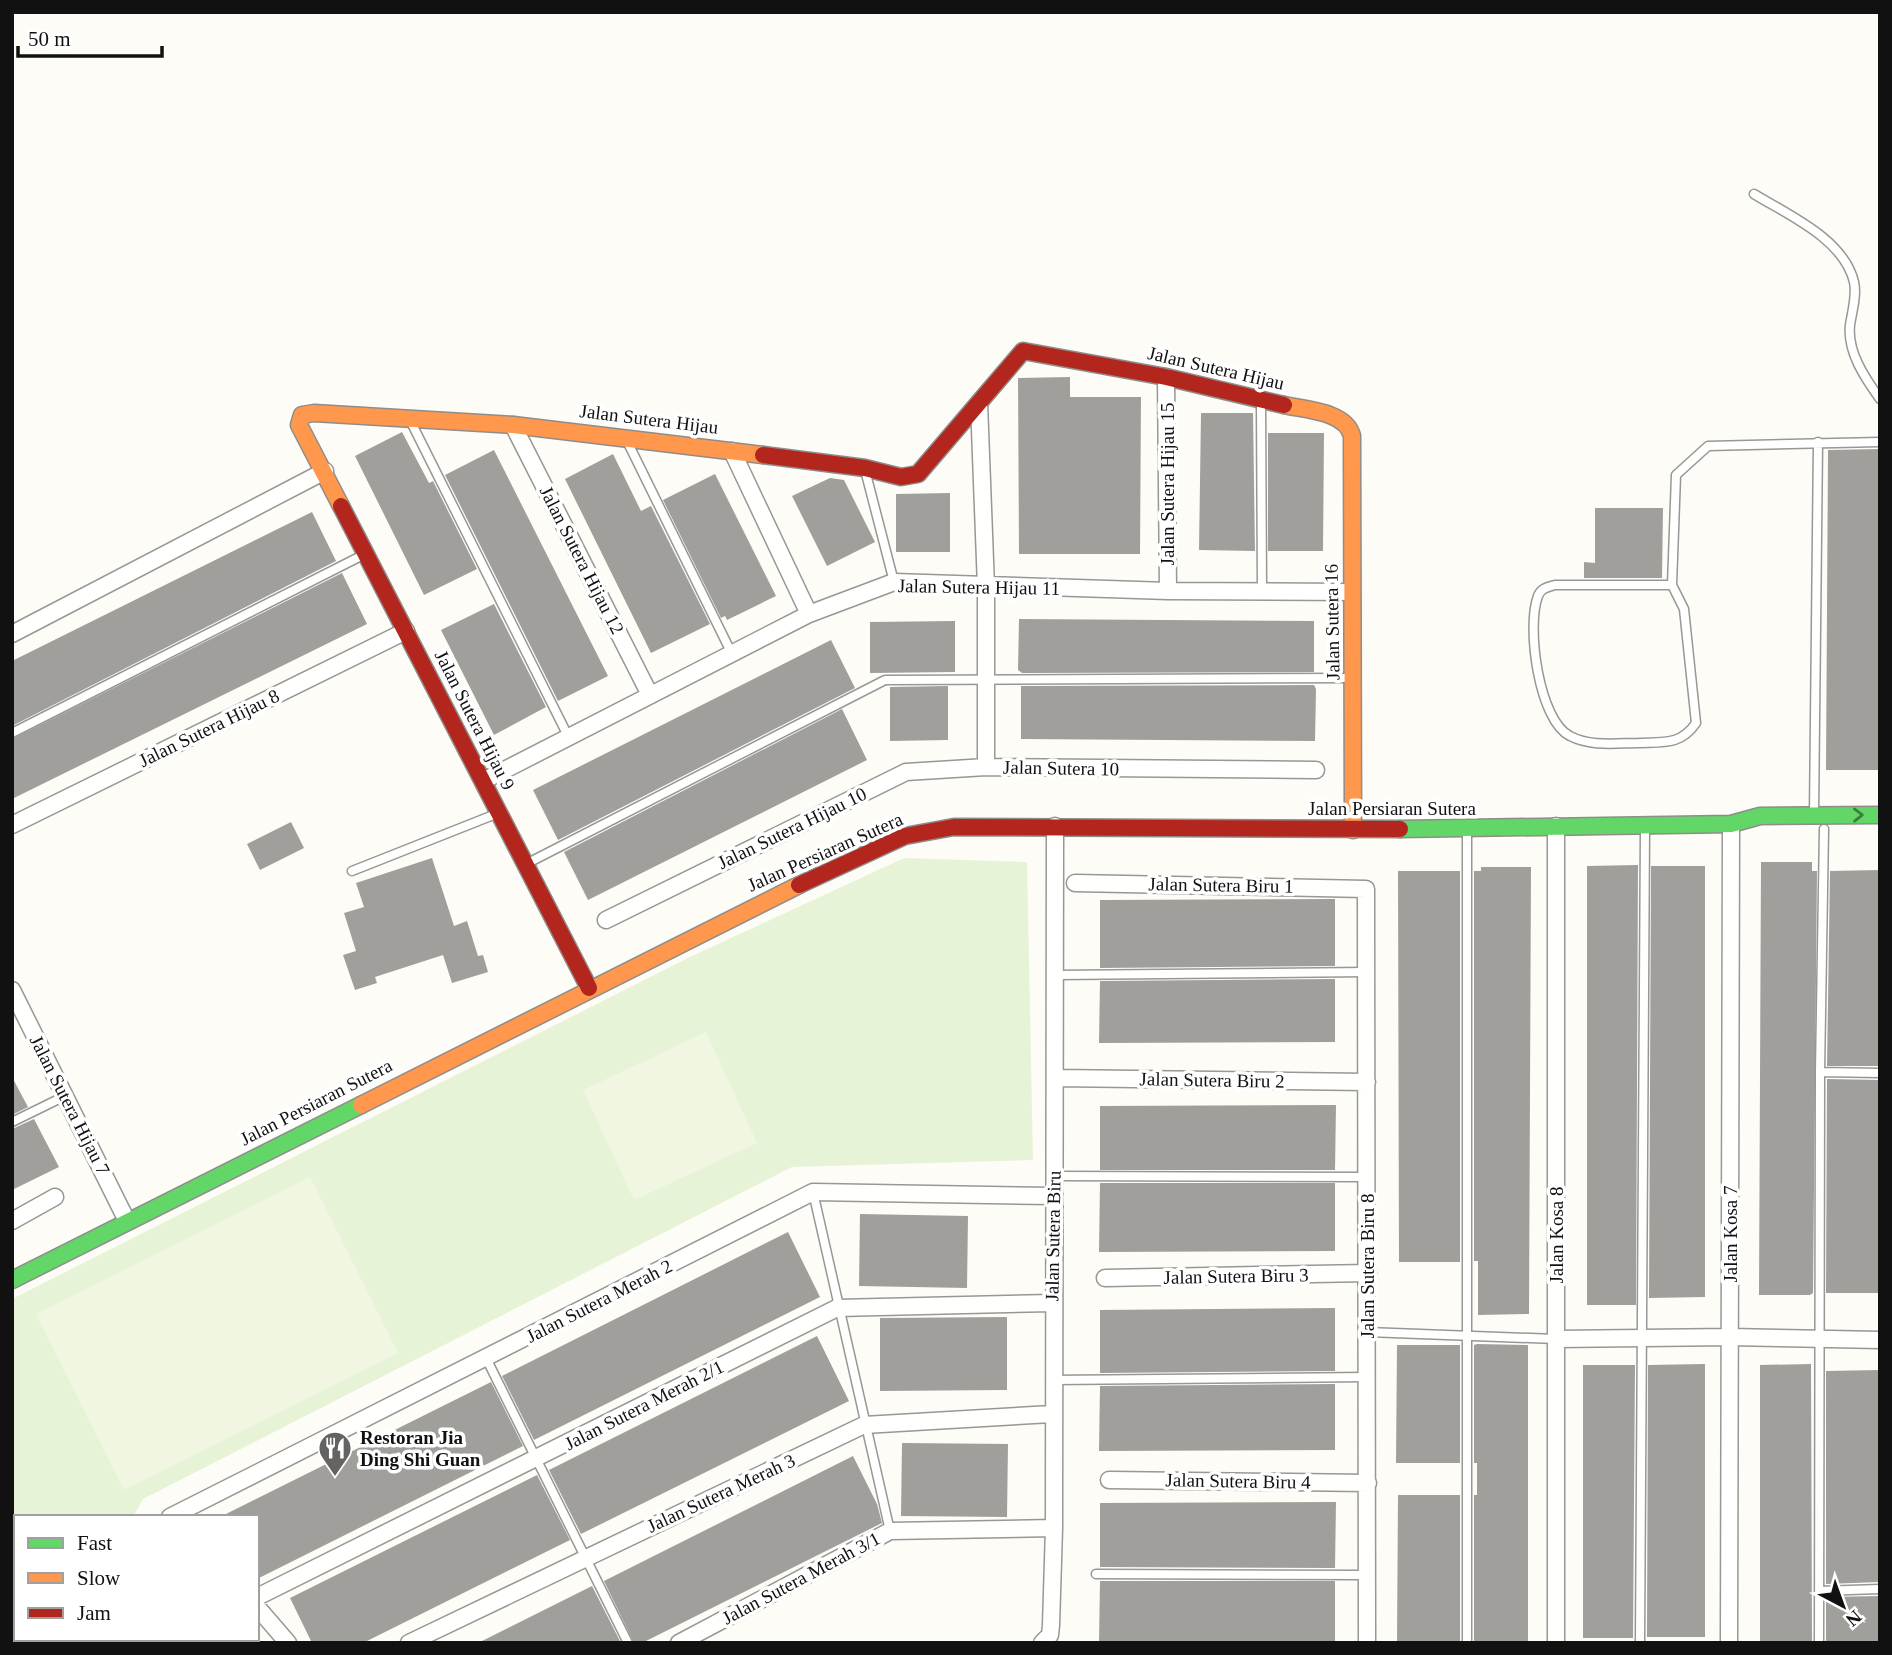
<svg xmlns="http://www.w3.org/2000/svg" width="1892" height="1655" font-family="Georgia,serif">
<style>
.green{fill:#e7f3d7}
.pitch{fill:#f0f6e1}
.building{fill:#a19f9c}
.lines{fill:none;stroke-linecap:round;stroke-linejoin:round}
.lane-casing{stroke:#979795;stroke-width:11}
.street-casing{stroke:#979795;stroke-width:19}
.fast-casing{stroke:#8e8d8b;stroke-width:19}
.slow-casing{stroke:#8e8d8b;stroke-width:19}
.jam-casing{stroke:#8e8d8b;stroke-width:19}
.lane{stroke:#fffffe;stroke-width:8}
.street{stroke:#fffffe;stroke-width:16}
.fast{stroke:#63d668;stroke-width:16}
.slow{stroke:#ff974d;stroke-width:16}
.jam{stroke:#b3261e;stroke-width:16}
.oneway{stroke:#3e7d41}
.labels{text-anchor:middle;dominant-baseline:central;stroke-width:7;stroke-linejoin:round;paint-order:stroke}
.street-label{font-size:19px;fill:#111;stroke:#fff}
.poi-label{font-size:19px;font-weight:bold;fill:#111;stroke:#fff;text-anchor:start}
</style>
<rect width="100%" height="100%" fill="#fdfcf7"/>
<path class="green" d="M904,858l123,4 6,298 -241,7 -649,332 -10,18h-117v122h49l-2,4h-51v-344l678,-342z"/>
<path class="pitch" d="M706,1032l51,111 -123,57 -51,-110z
M310,1177l88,176 -274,137 -88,-176z"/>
<path class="building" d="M1070,377v20h71l-1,157h-121l-1,-176z
M1201,413h52l2,138 -56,-1z
M402,432l27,51 4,-2 44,88 -53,26 -69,-139z
M1268,433h56l-1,118h-55z
M1880,449v321h-54l2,-320z
M494,450l114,226 -50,25 -113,-226z
M613,454l28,57 10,-5 59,118 -59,29 -86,-174z
M715,474l61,122 -49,24 -2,-4 -4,2 -58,-118z
M830,478l14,2 31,62 -48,24 -35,-70z
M950,493v59h-54v-58z
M1595,508h68l-1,70h-78v-16l11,1z
M312,512l24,49 -324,165v-65z
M342,573l25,51 -355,175v-60z
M494,604l52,103 -52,28 -53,-105z
M1019,619l295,2v51l-292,1 -4,-3z
M955,621v51l-85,1v-51z
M831,640l24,48 -297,152 -25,-50z
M1314,685l2,4 -1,52 -294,-2v-53z
M948,686v54l-58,1v-54z
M842,709l25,51 -279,140 -24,-48z
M291,822l13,26 -44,22 -13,-26z
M432,858l22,68 13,-5 11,35 5,-1 5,17 -36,11 -9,-28 -68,22 2,6 -22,7 -12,-35 13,-4 -12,-38 20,-6 -8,-24z
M1761,862h51v9h5l-4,422 -3,2h-51z
M1638,865l-2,440h-49v-439z
M1651,866h54v431l-56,1z
M1481,867h50l-2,447 -51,1v-54h-4v-390h7z
M1880,870v196h-53l3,-195z
M1398,871h62v391h-61z
M1335,899v67l-235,2v-68z
M1335,979v63l-236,1 1,-62z
M12,1077l16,30 -16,8z
M1827,1079l53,1v213h-54z
M1336,1105l-1,65h-235v-64z
M34,1119l25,48 -47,23v-61z
M1100,1183h235v68l-236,1z
M860,1214l108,2 -1,72 -108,-2z
M788,1232l32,65 -286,143 -32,-64z
M1335,1308v63l-235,2v-63z
M1007,1317v73l-127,1v-73z
M817,1336l32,65 -268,133 -32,-64z
M1477,1344l51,1v298h-54v-148h3v-32h-3v-118z
M1397,1345h63v118h-64z
M1705,1364v273h-58l1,-272z
M1811,1364l1,279h-52v-278z
M1583,1365h52l-2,273h-50z
M1880,1370v212l-54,2v-213z
M491,1382l32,64 -266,133v-62h-37z
M1335,1384v66l-236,1 1,-65z
M902,1443l106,1 -1,73 -106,-1z
M853,1456l24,48 5,19 -240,120h-8l-30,-62z
M537,1475l33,65 -207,103h-51l-22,-45z
M1398,1495h62v148h-63z
M1336,1502l-1,66 -235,-1v-64z
M1100,1581h235v62h-236z
M592,1586l29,57h-143z
M1880,1596v47h-54v-46z"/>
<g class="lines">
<defs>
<path id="lane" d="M1754,194c34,21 90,45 100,88 3,13 -2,30 -4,43 -3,27 15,53 30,74
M1261,402l1,189
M411,422l158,316
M628,443l104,211
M865,470l29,112
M1672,585h-117c-7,2 -14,3 -17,11 -12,31 1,125 32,140 21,11 47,7 69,7 25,-1 42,2 57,-20l-12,-114 -12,-24 4,-110 32,-29 172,-4
M12,733l353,-179
M1814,814l4,-372
M1467,830v813
M526,864l359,-184 466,-2
M352,871l144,-57
M1055,975l312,-3
M1820,1072l60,1
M12,1122l53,-26
M1054,1176l313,1
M813,1192l77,339
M1367,1332l189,7
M486,1358l142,285
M1052,1380l315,-3
M1096,1574l271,1
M1819,1591l61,-2
M1640,1643l5,-816
M1819,1643l1,-571 4,-243"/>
<path id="street" d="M1166,377l2,214
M979,403l7,184v180
M513,425l137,270
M732,451l77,163
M12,634l313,-163
M483,781l326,-167 85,-32 274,9 184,1
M12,825l394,-194
M1556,826v817
M1075,883l291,6 1,754
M606,920l300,-148 80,-5 330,3
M12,990l115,231
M1056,1078l311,4
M12,1221l43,-24
M1105,1278l263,-5
M1556,1339l174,-2 150,3
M1109,1480l259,3
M170,1517l643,-325 240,4
M257,1597l580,-289 215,-5
M257,1607l31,36
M104,1643l2,-4
M221,1643l2,-4
M409,1643l455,-218 188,-11
M679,1643l211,-112 164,-3
M1042,1643l8,-8 1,-10 3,-97 1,-702
M1729,1643l2,-819"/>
<path id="fast" d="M1400,829l331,-5 29,-8 120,-1
M12,1280l349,-175"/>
<path id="slow" d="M1284,405c21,5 62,6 68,31l1,394
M341,506l-42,-81 3,-10 12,-2 199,12 250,30
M361,1105l438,-220"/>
<path id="jam" d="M763,455l102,13 36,9 17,-3 105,-123 143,26 118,28
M341,506l248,482
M799,885l106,-49 49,-9 446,2"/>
</defs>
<use href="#lane" class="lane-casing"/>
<use href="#street" class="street-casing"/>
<use href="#fast" class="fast-casing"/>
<use href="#slow" class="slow-casing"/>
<use href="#jam" class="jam-casing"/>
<use href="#lane" class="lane"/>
<use href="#street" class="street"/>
<use href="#fast" class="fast"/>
<use href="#slow" class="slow"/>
<use href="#jam" class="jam"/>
</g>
<defs><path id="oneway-chevron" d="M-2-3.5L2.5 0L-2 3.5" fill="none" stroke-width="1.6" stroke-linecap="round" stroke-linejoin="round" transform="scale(1.75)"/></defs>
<use class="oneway" href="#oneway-chevron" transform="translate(1858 815) rotate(-1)"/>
<defs>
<symbol id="restaurant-pin" viewBox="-11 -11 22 30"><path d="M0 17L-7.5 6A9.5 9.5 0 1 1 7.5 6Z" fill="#646362" stroke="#fff"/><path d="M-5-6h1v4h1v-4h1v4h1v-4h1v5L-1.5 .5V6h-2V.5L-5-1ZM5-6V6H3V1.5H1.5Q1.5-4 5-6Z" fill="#fff"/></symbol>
</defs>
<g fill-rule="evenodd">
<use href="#restaurant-pin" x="316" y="1429" width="38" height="52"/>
</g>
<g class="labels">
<g class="street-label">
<text transform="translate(1216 368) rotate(13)">Jalan Sutera Hijau</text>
<text transform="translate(649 419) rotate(7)">Jalan Sutera Hijau</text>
<text transform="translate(1167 484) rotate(-90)">Jalan Sutera Hijau 15</text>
<text transform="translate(582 560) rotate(63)">Jalan Sutera Hijau 12</text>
<text transform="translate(979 587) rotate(1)">Jalan Sutera Hijau 11</text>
<text transform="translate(1332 622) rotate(-91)">Jalan Sutera 16</text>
<text transform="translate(475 720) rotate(63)">Jalan Sutera Hijau 9</text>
<text transform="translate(209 728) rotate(-26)">Jalan Sutera Hijau 8</text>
<text transform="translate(1061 768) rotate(1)">Jalan Sutera 10</text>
<text x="1392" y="808">Jalan Persiaran Sutera</text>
<text transform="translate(792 828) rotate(-26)">Jalan Sutera Hijau 10</text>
<text transform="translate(825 852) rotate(-24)">Jalan Persiaran Sutera</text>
<text transform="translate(1221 885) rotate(1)">Jalan Sutera Biru 1</text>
<text transform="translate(1212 1080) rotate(1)">Jalan Sutera Biru 2</text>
<text transform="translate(316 1102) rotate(-27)">Jalan Persiaran Sutera</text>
<text transform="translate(70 1105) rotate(63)">Jalan Sutera Hijau 7</text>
<text transform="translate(1730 1234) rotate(-90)">Jalan Kosa 7</text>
<text transform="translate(1556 1235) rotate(-90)">Jalan Kosa 8</text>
<text transform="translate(1053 1236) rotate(-89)">Jalan Sutera Biru</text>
<text transform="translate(1367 1266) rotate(-90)">Jalan Sutera Biru 8</text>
<text transform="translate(1236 1276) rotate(-1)">Jalan Sutera Biru 3</text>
<text transform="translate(599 1301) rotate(-27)">Jalan Sutera Merah 2</text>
<text transform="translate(644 1405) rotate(-27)">Jalan Sutera Merah 2/1</text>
<text transform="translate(1238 1481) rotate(1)">Jalan Sutera Biru 4</text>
<text transform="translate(721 1493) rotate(-25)">Jalan Sutera Merah 3</text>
<text transform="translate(801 1578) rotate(-28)">Jalan Sutera Merah 3/1</text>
</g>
<g class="poi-label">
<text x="360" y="1437">Restoran Jia<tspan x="360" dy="22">Ding Shi Guan</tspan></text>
</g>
</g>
<rect width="1892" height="1655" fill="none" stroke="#111111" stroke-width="28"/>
<rect x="14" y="1515" width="245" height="126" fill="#ffffff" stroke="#a0a0a0" stroke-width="2"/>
<rect x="28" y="1538" width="35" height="10" fill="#63d668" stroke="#a0a0a0" stroke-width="2"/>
<text x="77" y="1550" font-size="21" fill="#111111">Fast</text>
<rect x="28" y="1573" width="35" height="10" fill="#ff974d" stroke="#a0a0a0" stroke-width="2"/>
<text x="77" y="1585" font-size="21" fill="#111111">Slow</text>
<rect x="28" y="1608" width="35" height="10" fill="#b3261e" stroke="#a0a0a0" stroke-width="2"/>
<text x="77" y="1620" font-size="21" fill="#111111">Jam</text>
<g transform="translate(1843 1606) rotate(139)" stroke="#ffffff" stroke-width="5" paint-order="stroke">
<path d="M0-5L12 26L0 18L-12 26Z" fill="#111111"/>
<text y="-10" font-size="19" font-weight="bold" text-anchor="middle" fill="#111111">N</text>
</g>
<path d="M18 46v10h144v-10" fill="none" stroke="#111111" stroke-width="3.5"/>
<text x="28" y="46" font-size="21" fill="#111111" stroke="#ffffff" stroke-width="5" paint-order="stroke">50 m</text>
</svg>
